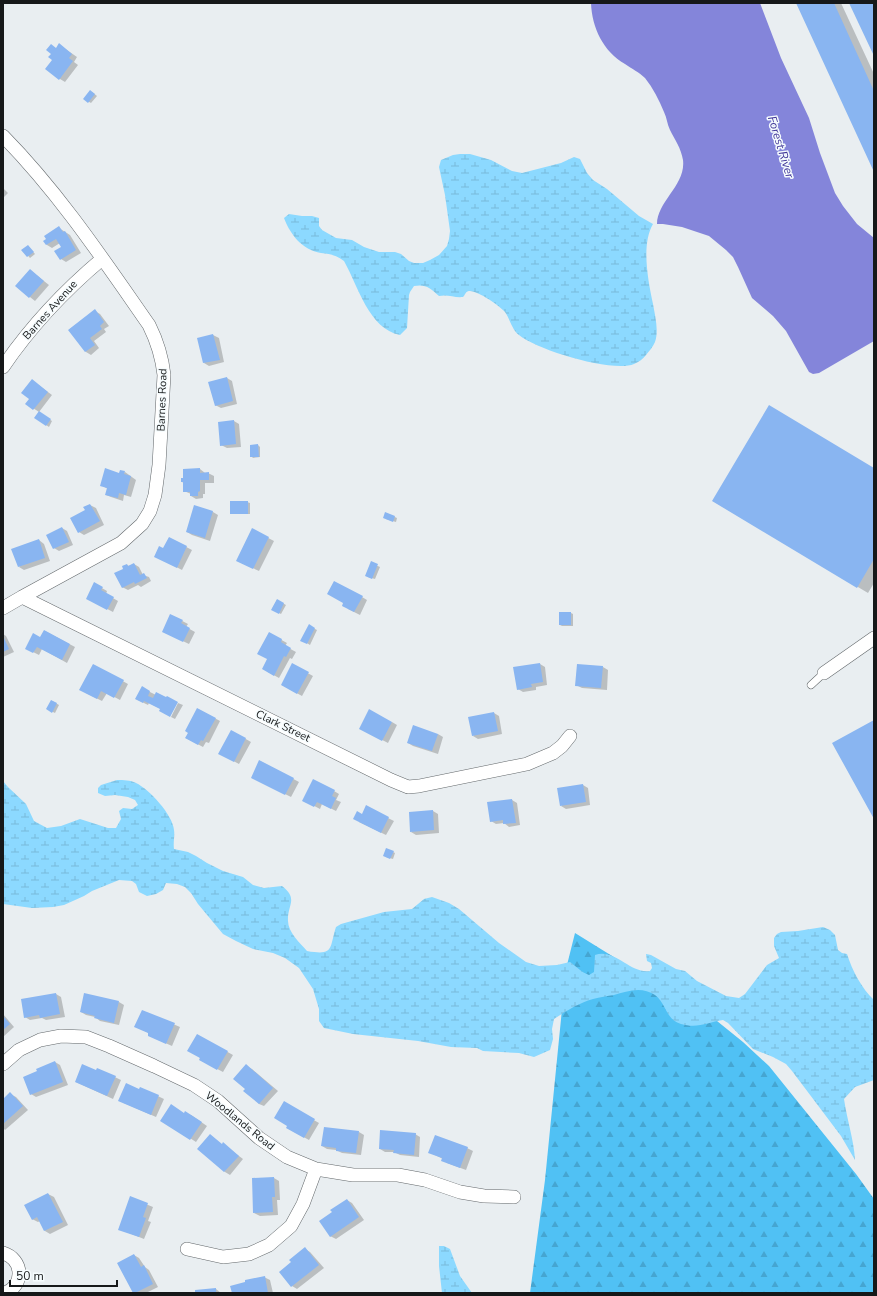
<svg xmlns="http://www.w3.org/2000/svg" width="877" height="1296" font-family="'Nunito Sans',sans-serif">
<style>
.forest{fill:url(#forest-firs)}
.wetland{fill:url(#wetland-marsh)}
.water{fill:#8485da}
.shadow{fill:#0003}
.building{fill:#89b5f1}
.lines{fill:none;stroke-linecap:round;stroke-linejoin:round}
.service-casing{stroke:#63686b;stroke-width:8}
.minor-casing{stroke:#63686b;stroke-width:14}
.service{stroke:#fff;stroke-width:7}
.minor{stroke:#fff;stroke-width:13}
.labels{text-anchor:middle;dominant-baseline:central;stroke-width:3;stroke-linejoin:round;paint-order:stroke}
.street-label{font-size:11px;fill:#161819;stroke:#f6fcfe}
.water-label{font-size:12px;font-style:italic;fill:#403698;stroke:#f6fcfe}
</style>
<defs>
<pattern id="forest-firs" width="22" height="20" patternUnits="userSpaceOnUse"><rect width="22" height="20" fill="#50c1f4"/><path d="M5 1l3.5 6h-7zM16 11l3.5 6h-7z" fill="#45a5d1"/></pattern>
<pattern id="wetland-marsh" width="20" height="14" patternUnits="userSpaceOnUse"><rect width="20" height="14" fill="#8cd9ff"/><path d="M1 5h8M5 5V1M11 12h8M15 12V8" fill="none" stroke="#78bada"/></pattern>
</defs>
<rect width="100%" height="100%" fill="#e9eef1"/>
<path class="forest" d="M575,933l142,88 26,21 26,24 87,108 18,25v94h-344l15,-113 21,-211z"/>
<path class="wetland" d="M460,154h10l21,6 21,11 10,2 39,-10 13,-6 6,2 7,14 6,7 14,9 32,27 14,8c-12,21 -5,56 0,80 2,12 6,26 2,38 -2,5 -6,9 -9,13 -3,4 -7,7 -12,9 -21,9 -97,-14 -115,-29 -7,-5 -9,-16 -14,-23 -5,-6 -28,-22 -36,-21 -3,0 -4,4 -6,6 -9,1 -15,-3 -24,-1 -9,-8 -13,-12 -25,-10l-4,6 -1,3 -2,33 -7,7c-31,-6 -42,-49 -56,-74 -8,-6 -14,-7 -23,-8 -19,-3 -31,-19 -37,-35l5,-4 13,2h10l7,2v8l3,4 14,8 16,2 12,7 15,5h16l6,2 8,7 5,2h9l7,-3 9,-5 8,-9 2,-7 1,-8 -5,-36 -6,-28 2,-7 12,-5z
M117,780c7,0 13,0 19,3 13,6 37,32 38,47 1,6 -1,12 0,19l14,3 8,4 11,7 16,8 20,6 10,8 11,3 18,-2c17,13 5,19 6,35 0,11 12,22 19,30 28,5 22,-3 29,-24l5,-3 43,-12 28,-3 12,-10 8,-2 17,6 10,6 40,34 27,19 13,4 18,-1 13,-3c7,5 11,10 19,13l5,-3 1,-17c20,-7 35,19 55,16l2,-3 -1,-5 -4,-2 -1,-7 5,1 25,14 9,2 12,10 29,15 13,2 6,-4 22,-29 12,-7 -5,-12v-8l3,-4 4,-2 17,-1 25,-4 7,3 5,5 3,15 4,3 5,1c5,16 15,35 27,46v80l-19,7 -11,12c3,21 10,41 11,61l-14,-24 -49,-65 -6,-7 -13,-7 -20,-8 -25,-26 -5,-3c-15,2 -25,9 -42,4 -16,-5 -14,-20 -26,-29 -13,-9 -28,-4 -41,0 -7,1 -14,2 -21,4 -14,4 -27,12 -39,20l-2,10 1,10 -3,11 -16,7 -15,-4 -36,-2 -6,-3 -26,-1 -33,-6 -65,-7 -29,-6 -5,-7v-12l-6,-20 -14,-21 -14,-10 -12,-5 -20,-4 -17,-8 -13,-7 -25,-30 -7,-11 -6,-6 -8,-3 -11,-1 -3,7 -7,4 -9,2 -8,-4 -3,-8 -4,-3 -13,-1 -27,11 -8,5 -20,9 -11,2 -21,1 -29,-4v-123l5,6 18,17 8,17 13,7 14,-2 19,-7 28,9h8l5,-9 -2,-8 4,-3 9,1 6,-4 -3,-5 -7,-3 -13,-2 -10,1 -7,-3v-5l3,-3z
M439,1246h5l6,3 10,27 12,17h-30l-3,-27z"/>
<path class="water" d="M591,3h169l21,55 28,60 11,35 15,40 8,13 14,18 17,14v103l-55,32 -6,1 -4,-2 -23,-41 -13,-15 -21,-18 -14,-31 -5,-10 -7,-7 -17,-14 -27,-9 -19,-3h-6c0,-23 29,-39 26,-64 -2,-12 -8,-20 -13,-30 -3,-6 -3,-12 -6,-18 -5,-12 -11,-24 -19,-34 -6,-6 -13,-9 -20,-14 -22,-13 -33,-36 -34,-61z"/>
<path class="shadow" d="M797,3h44l33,71v95z
M56,48h8l13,9 -3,5 4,3 -13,17 -5,-3 -7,-19z
M92,92l5,4 -6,7 -7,-4z
M3,188l5,5 -5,5z
M59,228l11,7 11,18 -15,9 -5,-3 2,-12 -3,-4 -8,5 -5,-3 -2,-3z
M28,246l7,8 -5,4 -7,-8z
M30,270l19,15 -14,16 -19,-15z
M95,311l5,3 9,12 -5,3 2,3 -12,9 5,7 -8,7 -5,-3 -17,-22z
M213,335l6,3 5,24 -15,4 -5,-3z
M227,378l5,3 5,23 -16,4 -6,-3z
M37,384l15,11 -13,17 -12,-8z
M39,413l13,8 -3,6 -13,-9z
M234,421l5,3 2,23 -14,1 -6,-3z
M258,445l2,2v10l-7,1 -2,-2z
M200,469l5,4h3l6,3v7h-9v11h-2v4l-7,1 -5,-3v-2l-7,-3v-8l-2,-1z
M874,469v114l-6,10 -155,-92z
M125,472l11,8 -5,17 -7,-2 -1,6 -12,-4 -5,-2 2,-6 -7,-4z
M247,502l3,1v11h-17l-2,-1z
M90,505l6,3 8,17 -20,10 -5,-3 7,-21z
M195,506l18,6 5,3 -8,26 -18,-6 -5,-3z
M386,513l11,5 -1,4 -10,-3z
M62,528l5,3 6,14 -14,6 -5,-3z
M253,530l21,11 -15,30 -17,-8z
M169,538l23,12 -10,20 -21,-11z
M39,540l5,4 6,17 -26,9 -5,-3z
M371,563l9,4 -5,12 -7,-2z
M134,564l5,3 4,8 6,2 2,4 -10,6 -3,-2 -10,5 -6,-3 2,-18 3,-4 2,1z
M95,584l12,7 -1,3 12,7 -5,11 -21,-11z
M362,597l5,3 -7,15 -12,-6 -3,-6z
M277,600l9,5 -5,9 -9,-5z
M571,613l2,1v12h-11l-2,-1z
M171,615l17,9 -2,3 9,5 -6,12 -21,-10z
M309,626l8,4 -7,15 -8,-5z
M45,631l30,16 -8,16 -25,-14 -3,6 -8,-4 10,-13z
M269,633l18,10 -2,3 11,6 -4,7 -2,-1 -11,20 -11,-6z
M3,634l3,2 8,16 -11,5z
M540,664l5,3 2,18 -11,2v3l-13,2 -5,-3z
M94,665l34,19 -8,16 -13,-7 -5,8 -16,-8z
M293,665l20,11 -11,20 -20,-11z
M603,667l5,3 -1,20 -25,-2 -6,-3z
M142,688l14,7 5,14 -12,-6 -1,2 -12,-6z
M52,701l7,4 -4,8 -8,-4z
M178,703l5,2 -8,14 -4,-2z
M198,709l22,12 -11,22 -3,-1 -3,5 -17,-9z
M494,713l5,3 3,18 -24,5 -5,-3z
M392,722l5,3 -9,18 -23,-12z
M232,731l19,11 -12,22 -19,-10z
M438,734l5,3 -5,17 -25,-8 -5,-3z
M260,761l39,21 -8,15 -34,-17z
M583,785l5,3 2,17 -24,4 -5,-3z
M334,791l5,3 -3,6 5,2 -5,9 -14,-7 -2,5 -17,-9z
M512,800l5,3 3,22 -11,2 -5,-4 -8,1 -5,-3 -3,-18z
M433,811l5,3 1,19 -23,2 -5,-3z
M362,815l26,3 6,3 -8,14 -27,-13z
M387,849l8,4 -2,6 -7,-2z
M56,994l5,3 4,20 -19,3 -4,-2 -12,2 -5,-3z
M119,1002l5,3 -5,20 -19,-4 -5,-4 -9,-2 -5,-3z
M143,1011l37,16 -8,19 -18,-8 -5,-5 -13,-6z
M3,1014l11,13 -11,10z
M197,1035l36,20 -10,17 -23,-12z
M55,1062l5,3 8,20 -32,12 -5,-3z
M246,1066l6,3 26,22 -14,15 -5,-2 -13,-15z
M98,1069l23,11 -8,19 -37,-17 21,-10z
M141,1088l23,11 -8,18 -32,-14 16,-13z
M10,1094l6,3 12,13 -23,20 -2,-2v-28z
M284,1103l35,20 -10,17 -22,-12 1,-3z
M185,1114l6,1 16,11 -11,16 -34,-22z
M359,1132l5,3 -3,20 -19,-2 -6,-3 -9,-1 -5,-3z
M415,1134l5,3 -1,20 -19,-2 -6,-3h-9l-5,-3z
M223,1144l20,15 -13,16 -5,-3 -26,-23z
M467,1148l6,3 -7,19 -19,-7 -4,-4 -14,-7z
M274,1178l5,3 1,19h-3l1,15 -18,1 -6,-3z
M48,1194l6,3 14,28 -18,9 -5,-3 -5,-10 -2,1 -6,-3z
M131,1198l22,9 -5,14 3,1 -7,17 -25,-10z
M347,1200l5,3 12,17 -28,19 -6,-3 3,-23z
M305,1249l5,3 14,16 -27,21 -5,-3z
M134,1255l5,3 6,9 4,3 9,17 -12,6h-12z
M264,1277l6,3 3,13h-40z
M216,1289l5,4h-24z"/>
<path class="building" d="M796,3h38l40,88v81z
M849,3h25v53z
M59,43l13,11 -3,4 4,3 -14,19 -14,-11 7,-9 -4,-3 3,-3 -5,-4 5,-6 5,4z
M90,90l5,4 -7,9 -5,-4z
M59,226l4,6 2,-1 11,19 -16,10 -6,-9 7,-4 -5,-8 -10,6 -3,-4 3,-2 -2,-3z
M28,245l6,7 -7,5 -6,-7z
M30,269l14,12 -15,17 -14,-12z
M95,309l9,13 -4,4 2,3 -12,9 5,7 -10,7 -17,-22z
M213,334l7,26 -17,3 -6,-25z
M227,377l6,24 -18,5 -7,-24z
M32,379l16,13 -15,18 -8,-6 4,-5 -8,-6z
M769,405l105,63v91l-17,29 -145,-87z
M39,411l12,8 -5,7 -12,-8z
M234,420l2,24 -16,2 -2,-24z
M258,444l1,13h-9v-12z
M105,468l14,5 1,-3 5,1 -1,3 7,2 -5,19 -7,-2 -1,5 -13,-3 2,-7 -7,-2z
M200,468v5l9,-1v8h-9v11l-2,1v4h-8v-4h-7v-10h-2v-4h2v-9z
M230,501h18v13h-18z
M90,504l10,17 -22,12 -8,-15 15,-8 -2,-3z
M194,505l19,6 -8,27 -19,-6z
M385,512l10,4 -2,6 -10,-4z
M62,527l7,15 -16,7 -7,-14z
M252,528l17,9 -16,32 -17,-8z
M169,537l18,9 -10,22 -23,-11 5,-11 4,2z
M39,539l6,19 -27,9 -7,-18z
M371,561l7,3 -6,15 -7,-3z
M134,563l6,12 4,-2 3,5 -12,6 -1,-2 -12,6 -8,-15 9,-4 -1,-3 5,-2 1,2z
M334,581l29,15 -9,16 -12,-6 1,-3 -16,-9z
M94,582l9,5 -2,3 13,7 -7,13 -21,-11z
M277,599l7,4 -5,11 -8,-4z
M559,612h12v13h-12z
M170,614l13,6 -2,3 9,5 -7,14 -21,-10z
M309,624l6,4 -8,16 -7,-3z
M44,630l26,14 -8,16 -25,-13 -4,6 -8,-4 8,-16 7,4z
M269,632l13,7 -1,3 10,6 -5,9 -2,-1 -10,20 -12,-7 5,-10 -10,-5z
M3,636l6,13 -6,3z
M292,663l17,9 -12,22 -16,-9z
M540,663l3,19 -12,2 1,3 -15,3 -4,-23z
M93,664l31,16 -10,18 -13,-7 -4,8 -18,-9z
M577,664l26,2 -2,22 -26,-2z
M142,686l8,5 -2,5 5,2 3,-6 10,5 1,-1 11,6 -8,15 -11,-6 1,-2 -16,-8 -1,2 -8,-4z
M51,700l6,3 -5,10 -6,-4z
M197,708l19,10 -13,23 -2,-1 -3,5 -13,-7 3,-5 -3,-2z
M369,709l23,13 -10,19 -23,-12z
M494,712l4,19 -26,5 -4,-19z
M874,720v99l-42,-76z
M413,725l25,9 -6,17 -25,-8z
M231,730l15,8 -12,24 -16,-8z
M259,760l35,18 -9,17 -34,-17z
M313,779l22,11 -3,6 4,2 -5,11 -14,-7 -3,5 -12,-6z
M583,784l3,18 -26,4 -3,-18z
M512,799l4,24 -13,1v-4l-13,2 -3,-20z
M366,805l23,12 -8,16 -28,-14 4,-8 5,3z
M433,810l1,20 -24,2 -1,-20z
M386,848l8,3 -4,8 -7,-3z
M56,993l4,21 -20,4 -1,-3 -15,3 -3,-19z
M84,993l35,8 -5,22 -20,-5 1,-2 -15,-4z
M142,1010l33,13 -9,21 -18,-8v-3l-14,-6z
M3,1016l7,8 -7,6z
M197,1034l31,17 -11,19 -18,-10 1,-2 -13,-7z
M55,1061l8,21 -33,13 -7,-18 14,-6 -1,-2z
M82,1064l14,6 1,-2 19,8 -9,20 -32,-14z
M246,1064l27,24 -14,16 -16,-13 2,-2 -12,-10z
M126,1083l13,6 1,-2 19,8 -8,20 -33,-14z
M10,1092l13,14 -20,18v-25z
M284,1101l31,18 -11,19 -18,-10 1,-2 -13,-8z
M171,1104l13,9 1,-2 17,11 -12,18 -30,-19z
M324,1127l35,4 -3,22 -20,-2v-3l-15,-2z
M380,1130l36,3 -2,22 -21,-2 1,-3 -15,-1z
M210,1134l12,10 1,-2 16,14 -15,16 -27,-23z
M435,1135l33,12 -8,21 -19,-7 1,-3 -14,-5z
M274,1177l1,20h-3l1,15 -20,1 -1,-35z
M48,1193l15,29 -19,9 -7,-14 -5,3 -8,-15z
M130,1196l18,7 -5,14 3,1 -7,19 -21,-7z
M347,1199l12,18 -29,20 -11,-16 13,-9 -2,-2z
M305,1247l14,18 -28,22 -12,-15 12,-10 -2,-2z
M134,1254l7,13 3,-2 9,19 -18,9h-2l-16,-30z
M265,1276l3,17h-36l-2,-7 15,-4v-2z
M216,1288v5h-21v-3z"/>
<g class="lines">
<defs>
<path id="service" d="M811,685l13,-12"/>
<path id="minor" d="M3,136c56,57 100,123 146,189 8,16 13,32 15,50l-5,90 -4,30 -5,16 -8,13 -21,19 -99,54
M3,367c28,-41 61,-76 99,-108
M3,608l19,-11 369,183 17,7 11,-1 108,-22 26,-11 9,-7 8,-10
M824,673l50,-35
M3,1064l16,-14 21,-10 21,-4 25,1 23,9 45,20 40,19 24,16 41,37 28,19 29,12 37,6h45l27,5 35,12 24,4 30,1
M187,1249l36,8 26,-3 20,-9 22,-19 12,-22 13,-35
M3,1253c20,6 22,32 2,40"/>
</defs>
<use href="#service" class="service-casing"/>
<use href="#minor" class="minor-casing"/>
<use href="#service" class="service"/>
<use href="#minor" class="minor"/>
</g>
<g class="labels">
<g class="street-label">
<text transform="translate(50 310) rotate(-48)">Barnes Avenue</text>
<text transform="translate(162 400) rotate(-88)">Barnes Road</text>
<text transform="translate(283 726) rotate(26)">Clark Street</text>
<text transform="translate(240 1121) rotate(39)">Woodlands Road</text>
</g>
<g class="water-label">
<text transform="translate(781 147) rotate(73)">Forest River</text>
</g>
</g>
<rect width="877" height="1296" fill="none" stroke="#161819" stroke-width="8"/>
<path d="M10 1280v6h107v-6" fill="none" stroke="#161819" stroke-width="2"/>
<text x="16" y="1280" font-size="12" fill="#161819" stroke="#f6fcfe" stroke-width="3" paint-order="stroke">50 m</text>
</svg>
